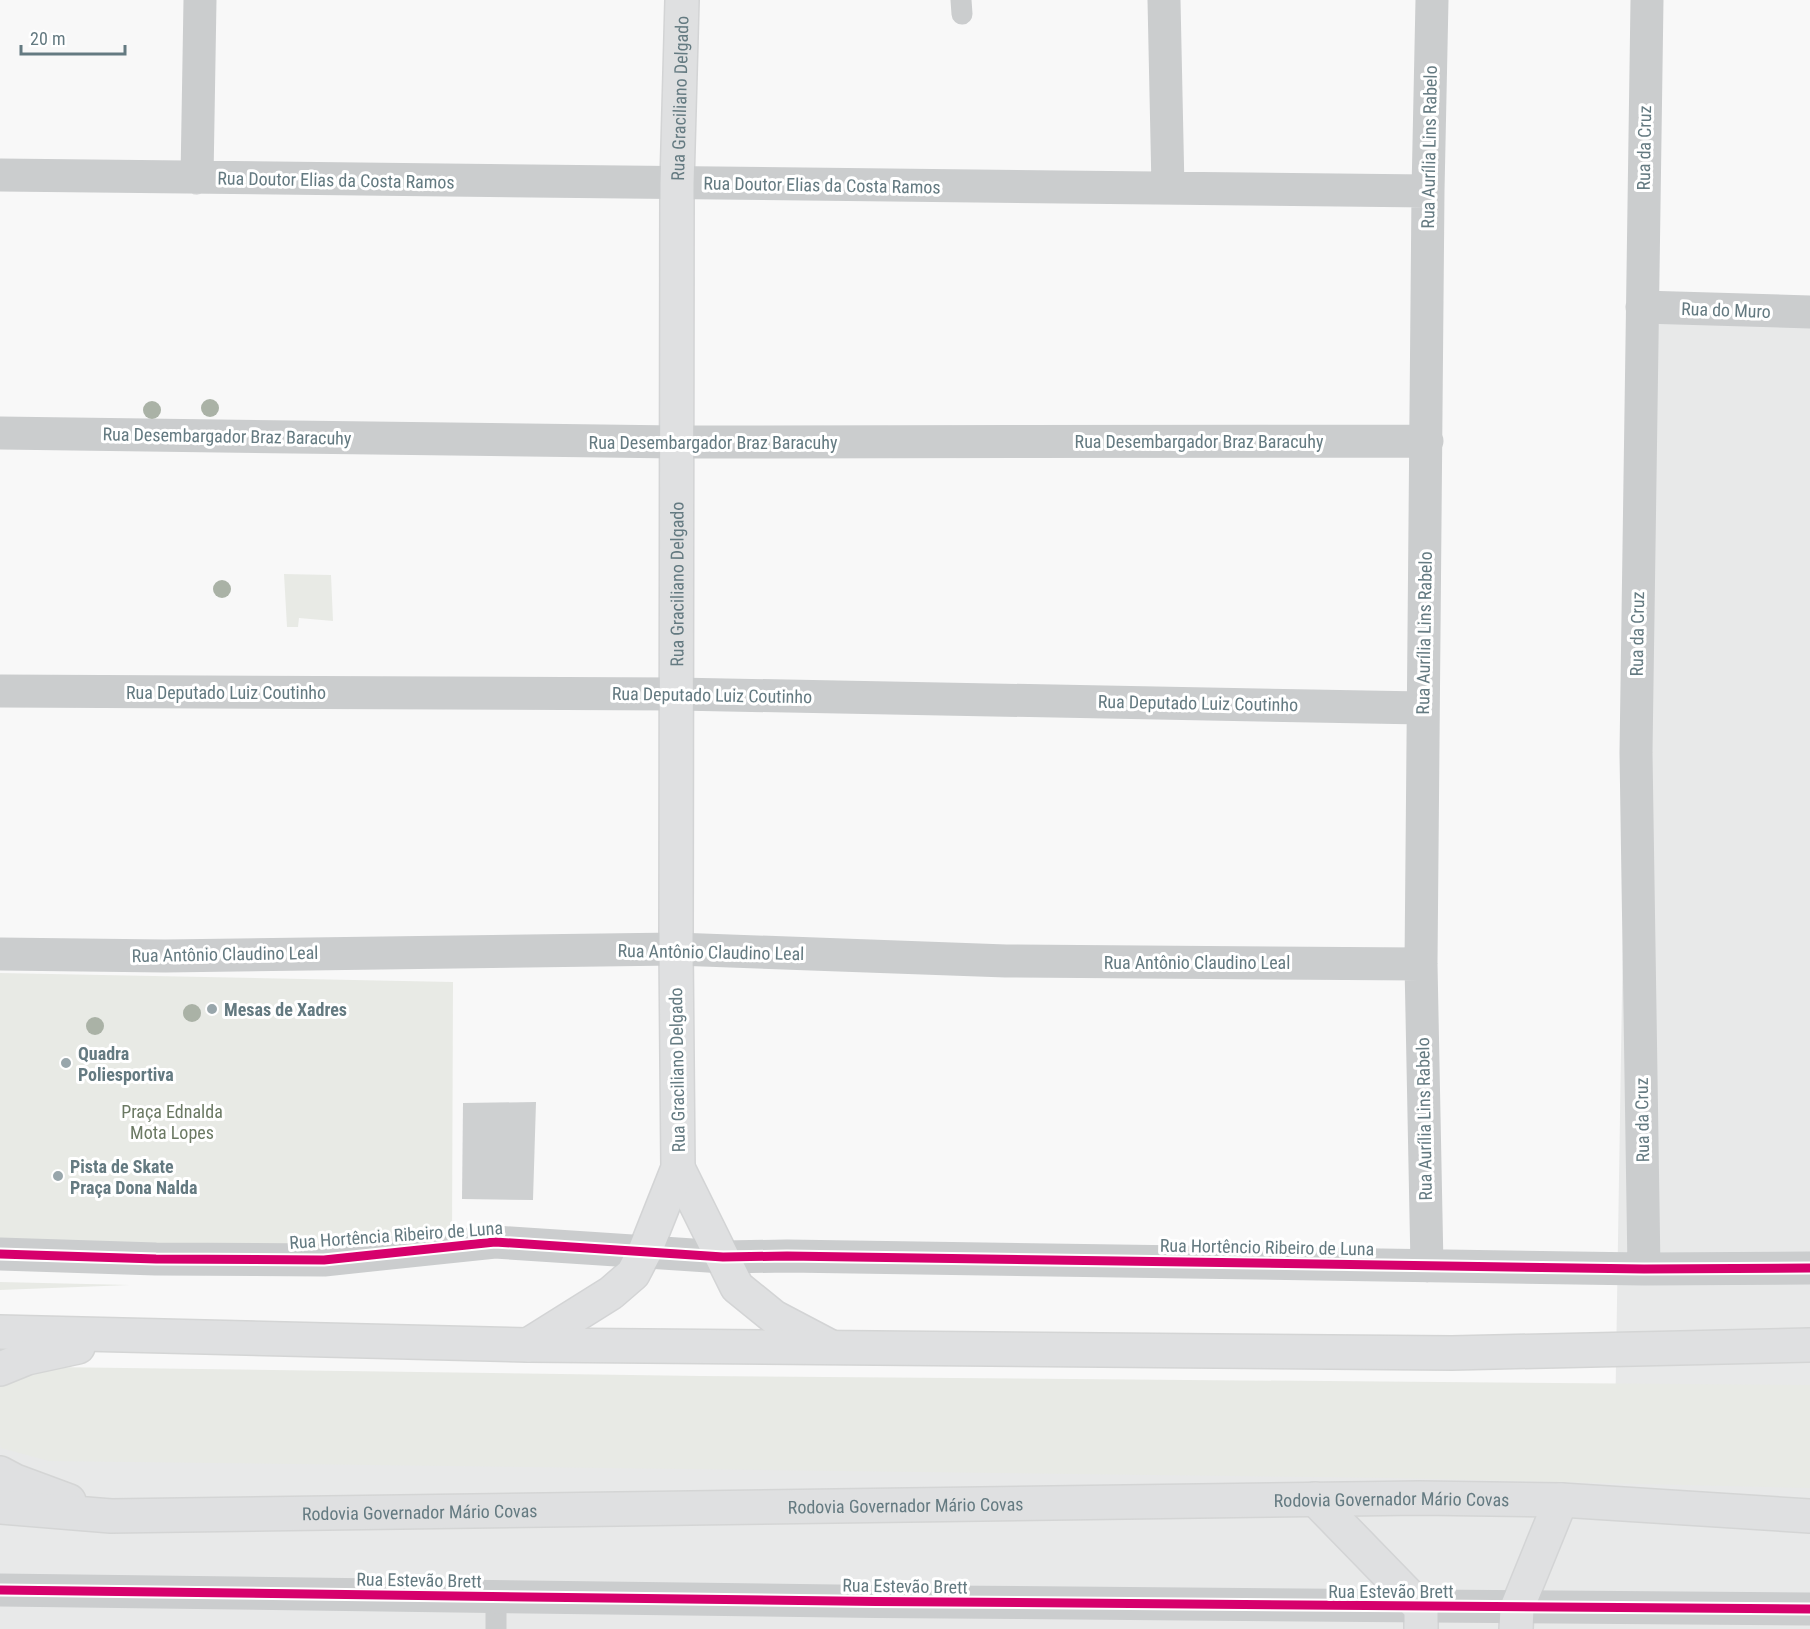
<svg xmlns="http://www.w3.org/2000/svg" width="1810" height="1629" font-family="'Roboto Condensed',sans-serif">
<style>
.built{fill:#e8e9e9}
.green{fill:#e8eae5}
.building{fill:#ced0d1}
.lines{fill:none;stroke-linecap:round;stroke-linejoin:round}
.secondary-casing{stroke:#d3d4d5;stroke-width:36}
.highway-casing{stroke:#d4d5d5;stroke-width:36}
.lane{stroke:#cbcdce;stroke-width:21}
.street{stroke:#cbcdce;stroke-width:33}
.secondary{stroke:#dfe0e1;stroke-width:33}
.highway{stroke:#dfe0e1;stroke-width:33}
.cycleway-casing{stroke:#fff;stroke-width:13}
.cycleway{stroke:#d6006c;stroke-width:9}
.tree{fill:#aab2a6}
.poi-dot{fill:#98a6ab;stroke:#fff;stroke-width:2}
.labels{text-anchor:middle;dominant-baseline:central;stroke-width:6;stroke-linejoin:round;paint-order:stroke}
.street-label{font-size:18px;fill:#647a81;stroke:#fff}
.poi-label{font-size:18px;font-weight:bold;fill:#647a81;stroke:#fff;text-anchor:start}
.park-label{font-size:18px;fill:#6b7963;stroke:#fff}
</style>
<rect width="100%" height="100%" fill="#f8f8f8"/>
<path class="built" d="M1633,309h177v1320h-1810v-204l1615,1z"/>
<path class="green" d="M284,574l47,1 2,46 -34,-3 -1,9h-11z
M0,973l453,9 -1,259 -452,21z
M0,1282l130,3 -130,5z
M50,1367l651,9 1109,9v103l-420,-10 -1341,-17 -48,-13 -1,-3v-61z"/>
<path class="building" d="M536,1102l-3,98 -71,-1 1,-96z"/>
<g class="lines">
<defs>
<g id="secondary">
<path d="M678,1168l59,119 37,30 57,30"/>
<path id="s1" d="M528,1345l83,-52 22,-19 12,-23 33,-83 -2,-219 1,-765 5,-184"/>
<path d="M1315,1499l106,109v21"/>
<path d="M1516,1629l1,-21 44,-108"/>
</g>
<g id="highway">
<path d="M0,1332l528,13 924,8 358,-8"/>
<path d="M0,1369l27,-11 51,-11"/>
<path d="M0,1473l15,8 54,20"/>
<path id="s2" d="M0,1507l111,9 1309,-18 141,2 249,16"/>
</g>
</defs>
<use href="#secondary" class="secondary-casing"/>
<use href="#highway" class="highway-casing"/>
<path class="lane" d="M961,0l1,14
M496,1598v31"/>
<path class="street" d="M1164,0l4,188
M0,175l1428,16
M197,178l3,-178
M1642,307l168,5
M0,433l677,9 750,-1
M0,691l677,3 746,14
M0,954l165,2 511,-7 330,12 415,3
M0,1254l156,5 168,1 171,-18 228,15 64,-1 857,13 166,-1
M1427,1266l-6,-302 7,-773 4,-191
M1644,1269l-8,-516 11,-753
M0,1590c603,9 1207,16 1810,19"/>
<use href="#secondary" class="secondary"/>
<use href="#highway" class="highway"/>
<defs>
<path id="cycleway" d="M0,1254l156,5 168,1 171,-18 228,15 64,-1 857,13 166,-1
M0,1590c603,9 1207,16 1810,19"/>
</defs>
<use href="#cycleway" class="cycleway-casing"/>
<use href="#cycleway" class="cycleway"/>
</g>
<g class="tree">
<circle cx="210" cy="408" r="9"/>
<circle cx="152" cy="410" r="9"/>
<circle cx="222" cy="589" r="9"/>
<circle cx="192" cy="1013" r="9"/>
<circle cx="95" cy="1026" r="9"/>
</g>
<g class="poi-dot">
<circle cx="212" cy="1009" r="6"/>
<circle cx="66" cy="1063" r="6"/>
<circle cx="58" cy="1176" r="6"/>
</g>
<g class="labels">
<g class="street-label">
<text stroke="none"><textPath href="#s1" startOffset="1312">Rua Graciliano Delgado</textPath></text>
<text transform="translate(1429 147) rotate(-89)">Rua Aurília Lins Rabelo</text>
<text transform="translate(1644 148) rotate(-89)">Rua da Cruz</text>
<text transform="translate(336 180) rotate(1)">Rua Doutor Elias da Costa Ramos</text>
<text transform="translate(822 185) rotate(1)">Rua Doutor Elias da Costa Ramos</text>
<text transform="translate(1726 310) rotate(2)">Rua do Muro</text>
<text transform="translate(227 436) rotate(1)">Rua Desembargador Braz Baracuhy</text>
<text x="1199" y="441">Rua Desembargador Braz Baracuhy</text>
<text x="713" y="442">Rua Desembargador Braz Baracuhy</text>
<text stroke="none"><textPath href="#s1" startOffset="826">Rua Graciliano Delgado</textPath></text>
<text transform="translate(1424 633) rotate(-89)">Rua Aurília Lins Rabelo</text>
<text transform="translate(1637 634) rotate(-89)">Rua da Cruz</text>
<text x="226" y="692">Rua Deputado Luiz Coutinho</text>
<text transform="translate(712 695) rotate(1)">Rua Deputado Luiz Coutinho</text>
<text transform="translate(1198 703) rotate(1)">Rua Deputado Luiz Coutinho</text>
<text transform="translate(711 952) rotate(1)">Rua Antônio Claudino Leal</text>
<text transform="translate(225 954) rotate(-1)">Rua Antônio Claudino Leal</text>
<text x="1197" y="962">Rua Antônio Claudino Leal</text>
<text transform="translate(677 1070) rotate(-91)">Rua Graciliano Delgado</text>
<text transform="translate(1424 1119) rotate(-91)">Rua Aurília Lins Rabelo</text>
<text transform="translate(1642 1120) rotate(-91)">Rua da Cruz</text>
<text transform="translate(396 1235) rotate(-4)">Rua Hortência Ribeiro de Luna</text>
<text transform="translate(1267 1247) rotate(1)">Rua Hortêncio Ribeiro de Luna</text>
<text stroke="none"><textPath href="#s2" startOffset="1392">Rodovia Governador Mário Covas</textPath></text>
<text stroke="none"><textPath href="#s2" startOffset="906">Rodovia Governador Mário Covas</textPath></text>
<text stroke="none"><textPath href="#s2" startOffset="420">Rodovia Governador Mário Covas</textPath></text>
<text transform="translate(419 1580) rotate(1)">Rua Estevão Brett</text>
<text transform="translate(905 1586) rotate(1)">Rua Estevão Brett</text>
<text x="1391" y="1591">Rua Estevão Brett</text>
</g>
<g class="poi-label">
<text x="224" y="1009">Mesas de Xadres</text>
<text x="78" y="1053">Quadra<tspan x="78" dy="21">Poliesportiva</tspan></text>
<text x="70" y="1166">Pista de Skate<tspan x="70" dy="21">Praça Dona Nalda</tspan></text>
</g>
<g class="park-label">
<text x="172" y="1111">Praça Ednalda<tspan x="172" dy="21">Mota Lopes</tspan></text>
</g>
</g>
<path d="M21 45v9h104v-9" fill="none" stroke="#647a81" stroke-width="3"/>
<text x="30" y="45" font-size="18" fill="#647a81" stroke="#ffffff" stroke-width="4.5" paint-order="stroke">20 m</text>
</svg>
